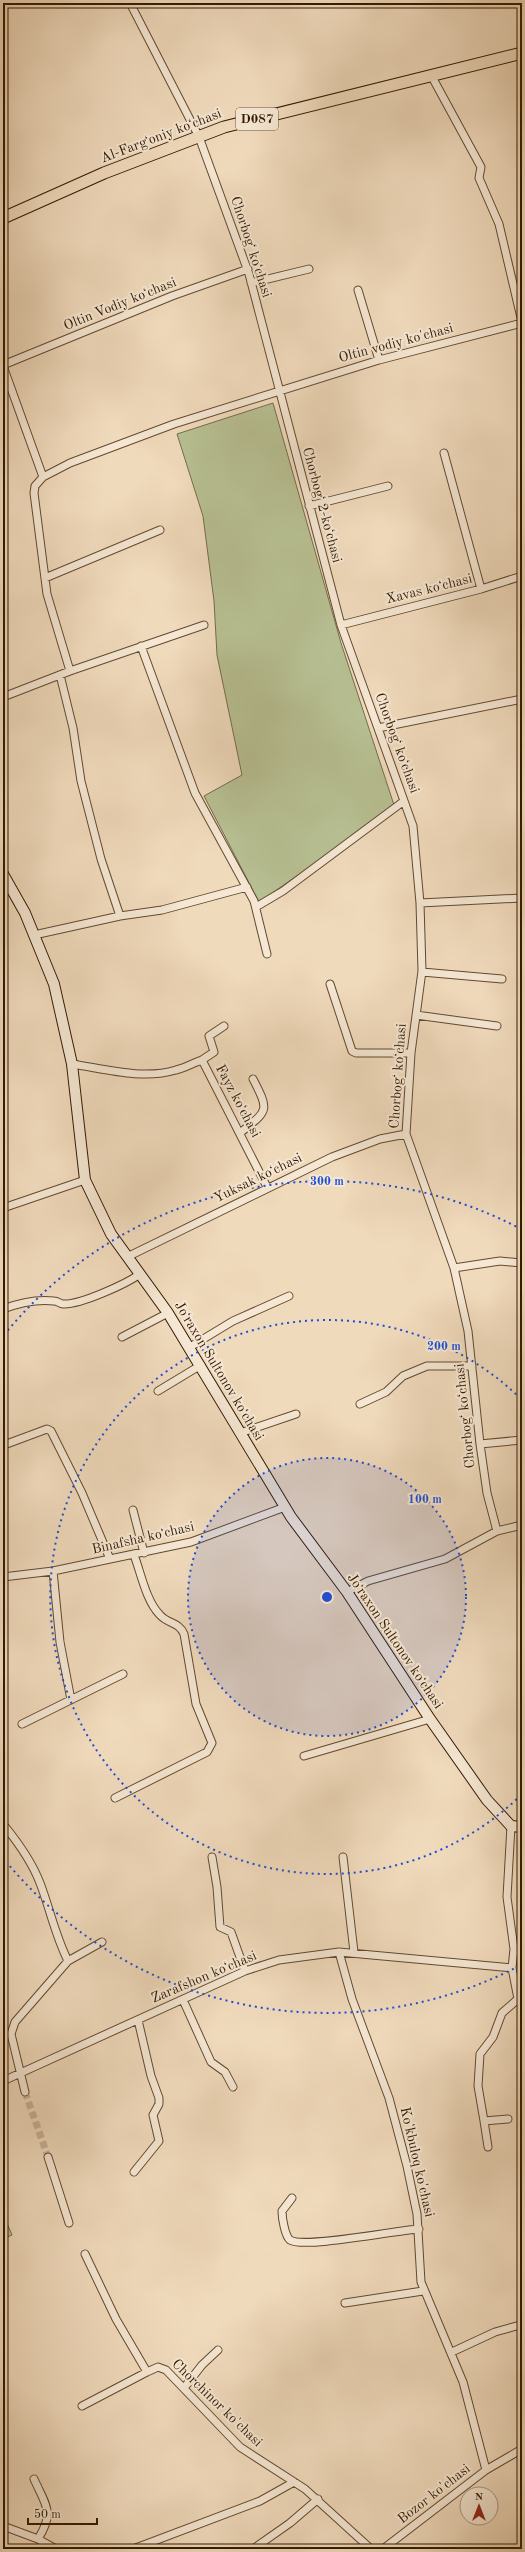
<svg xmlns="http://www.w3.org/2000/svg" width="525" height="2552" font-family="'Old Standard TT',serif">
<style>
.green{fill:#b7c093;stroke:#756c4a}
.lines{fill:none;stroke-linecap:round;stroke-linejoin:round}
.street-tunnel{stroke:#cab396;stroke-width:7;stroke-dasharray:7 3.5;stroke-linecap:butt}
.street-casing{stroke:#62492f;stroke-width:9}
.secondary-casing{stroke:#331900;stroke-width:12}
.primary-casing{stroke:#331900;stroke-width:13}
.street{stroke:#f5e7d3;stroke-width:7}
.secondary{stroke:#f5e7d3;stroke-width:10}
.primary{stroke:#f0dabc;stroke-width:11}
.ring{fill:none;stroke:#1d4ed8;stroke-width:2;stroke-dasharray:2 4}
.labels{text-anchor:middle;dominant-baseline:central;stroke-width:4;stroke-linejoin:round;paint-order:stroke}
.shield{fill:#f5e7d3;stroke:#6d573f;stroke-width:1}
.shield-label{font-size:13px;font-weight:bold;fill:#331900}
.street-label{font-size:14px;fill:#331900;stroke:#f5e7d3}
.centre{fill:#1d4ed8;stroke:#f5e7d3;stroke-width:2}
.ring-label{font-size:12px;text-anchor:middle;font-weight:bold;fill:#1d4ed8;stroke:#f5e7d3;stroke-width:4;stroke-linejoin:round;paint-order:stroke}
</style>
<rect width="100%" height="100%" fill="#f0dabc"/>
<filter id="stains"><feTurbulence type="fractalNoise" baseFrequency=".005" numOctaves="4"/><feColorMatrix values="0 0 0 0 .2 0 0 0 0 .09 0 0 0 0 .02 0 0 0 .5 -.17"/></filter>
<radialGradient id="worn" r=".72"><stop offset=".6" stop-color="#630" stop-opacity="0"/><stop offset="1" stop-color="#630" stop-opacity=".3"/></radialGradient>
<path class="green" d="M273,403l68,240 53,162 -55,42 -80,55 -55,-106 38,-21 -25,-120 -3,-54 -11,-85 -26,-82z
M3,2214l9,21 -9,4z"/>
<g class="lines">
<path class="street-tunnel" d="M25,2092l23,65"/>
<defs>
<path id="street" d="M130,3l69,134 50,137 92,351 72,201 7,77 2,68 -11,82 -5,81 48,134 14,63 12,113 7,49 10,38
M431,75l50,92 -2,11 20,46 23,98
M251,283l58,-14
M358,290l21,70
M3,365l169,-69 76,-27
M3,366l40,111 -8,9 -1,7 13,101 23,77
M444,453l37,136
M43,477l27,-14 104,-39 205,-64 143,-37
M309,506l79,-20
M45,578l115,-48
M341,625l140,-36 41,-13
M141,646l54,147 59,108 13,53
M60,675l13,53 8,53 20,78 19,57
M3,697l67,-26 134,-46
M378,728l144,-29
M420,903l102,-5
M256,907l27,-16 121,-90
M34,935l86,-19 42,-6 85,-23
M422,972l80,7
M330,984l22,67 4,2h55
M416,1015l81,11
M202,1060l12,-8 -5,-16 15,-10
M72,1064c33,5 71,16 104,6 9,-2 17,-7 26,-10l65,127
M240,1133c28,-23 30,-21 13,-54
M3,1208l82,-28
M127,1257l205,-100 48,-18 26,-5
M454,1268l46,-7 22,2
M3,1309c16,-6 34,-10 51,-8 4,0 6,3 9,3 17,1 63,-20 77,-30
M122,1337l46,-24
M190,1347l43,-26 56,-25
M158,1391l43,-26
M360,1404l26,-12 17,-16 24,-10h45
M240,1433l56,-19
M480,1444l42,-4
M4,1445l43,-16 4,2 31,62 28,66
M133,1510l11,43
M53,1571l7,71 11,58
M3,1577l50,-6 138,-29 94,-35
M347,1592l21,-11 77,-22 52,-28 25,-6
M22,1724l101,-50
M304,1756l126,-37
M115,1798l92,-46 5,-9 -16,-39 -12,-70c-5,-12 -16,-10 -24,-19 -14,-14 -19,-42 -26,-60
M3,1824c14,17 29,38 37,59 10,26 15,52 28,78
M511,1826l-4,71 7,52 -2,19 6,31 4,3
M212,1857l5,30 3,40 11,5 14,39
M343,1857l11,95
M339,1952l13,47 37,99 18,68 10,48 4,68 42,100 23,88
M183,2000l28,62 14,10 8,15
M3,2081l242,-110 34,-11 60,-8 173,16
M25,2092l-14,-58 4,-12 53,-61 34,-19
M508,2119l-24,2 -6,-35 2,-32 13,-17 9,-24 16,-14
M484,2121l4,26
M48,2157l21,66
M134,2172l25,-31 -6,-26 6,-11v-6l-8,-22 -13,-56
M292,2198l-10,13c0,7 3,25 8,29 13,9 108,-10 129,-11
M85,2254l31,65 31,53 11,-5 8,3 74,77 65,42 66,60
M345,2303l78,-12
M452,2352l43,-20 25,-7
M184,2388l18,-23 16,-15
M82,2406l65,-34
M34,2479c12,27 21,33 4,60
M3,2526l35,13 18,10
M133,2549l127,-48 34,-19
M253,2549l37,-26 28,-24
M383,2549l103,-79 36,-21"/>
<path id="secondary" d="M3,874l22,39 29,71 18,80 13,116 26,54 57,79 123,204 56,75 83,127 57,81 24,26 11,1"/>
<path id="primary" d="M3,218l101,-45 120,-46 298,-74"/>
</defs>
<use href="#street" class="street-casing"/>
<use href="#secondary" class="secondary-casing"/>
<use href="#primary" class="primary-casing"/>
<use href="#street" class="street"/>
<use href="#secondary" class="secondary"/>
<use href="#primary" class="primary"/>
</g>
<circle cx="327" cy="1597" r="139" fill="#1d4ed8" fill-opacity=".12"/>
<g class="ring">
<circle cx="327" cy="1597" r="139"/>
<path d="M521 1795A277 277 0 1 1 521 1399"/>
<path d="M519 1966A416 416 0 0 1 4 1859M4 1335A416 416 0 0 1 519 1228"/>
</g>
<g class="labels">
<rect class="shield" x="236" y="108" width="42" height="22" rx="3"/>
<g class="shield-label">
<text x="257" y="119">D087</text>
</g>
<g class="street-label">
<text transform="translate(161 136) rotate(-21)">Al-Fargʻoniy koʻchasi</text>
<text transform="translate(251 247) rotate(72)">Chorbogʻ koʻchasi</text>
<text transform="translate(120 304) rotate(-22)">Oltin Vodiy koʻchasi</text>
<text transform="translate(396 343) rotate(-15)">Oltin vodiy ko'chasi</text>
<text transform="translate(322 505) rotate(75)">Chorbogʻ 2-koʻchasi</text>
<text transform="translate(429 589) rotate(-14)">Xavas koʻchasi</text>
<text transform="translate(397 743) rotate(70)">Chorbogʻ koʻchasi</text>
<text transform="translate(398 1076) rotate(-86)">Chorbogʻ koʻchasi</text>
<text transform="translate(238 1101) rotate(62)">Fayz koʻchasi</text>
<text transform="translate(258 1178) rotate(-26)">Yuksak koʻchasi</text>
<text transform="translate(219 1371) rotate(59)">Joʻraxon Sultonov koʻchasi</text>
<text transform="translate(465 1416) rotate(-96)">Chorbogʻ koʻchasi</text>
<text transform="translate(143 1538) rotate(-13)">Binafsha koʻchasi</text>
<text transform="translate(395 1641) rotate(56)">Joʻraxon Sultonov koʻchasi</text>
<text transform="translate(204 1977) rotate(-23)">Zarafshon koʻchasi</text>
<text transform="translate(417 2162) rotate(77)">Ko'kbuloq ko'chasi</text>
<text transform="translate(217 2403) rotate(44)">Chorchinor ko'chasi</text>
<text transform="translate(434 2494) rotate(-38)">Bozor ko'chasi</text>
</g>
</g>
<circle cx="327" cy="1597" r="6" class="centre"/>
<g class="ring-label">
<text x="327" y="1185">300 m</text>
<text x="444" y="1350">200 m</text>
<text x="425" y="1503">100 m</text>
</g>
<rect width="525" height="2552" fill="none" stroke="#f0dabc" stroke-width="16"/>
<rect x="4" y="4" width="517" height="2544" fill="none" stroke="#331900" stroke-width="2"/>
<rect x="8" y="8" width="509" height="2536" fill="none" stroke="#331900"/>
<g transform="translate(479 2506)"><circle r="19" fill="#f5e7d3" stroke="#a7957f"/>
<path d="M0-3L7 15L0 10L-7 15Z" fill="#8f2418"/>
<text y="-6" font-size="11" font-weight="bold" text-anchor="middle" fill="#331900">N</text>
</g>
<path d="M28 2518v6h69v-6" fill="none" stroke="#331900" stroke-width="2"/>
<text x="34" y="2518" font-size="12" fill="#331900" stroke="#f5e7d3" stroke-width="3" paint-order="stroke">50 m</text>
<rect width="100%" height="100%" filter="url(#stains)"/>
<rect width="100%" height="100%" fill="url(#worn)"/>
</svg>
